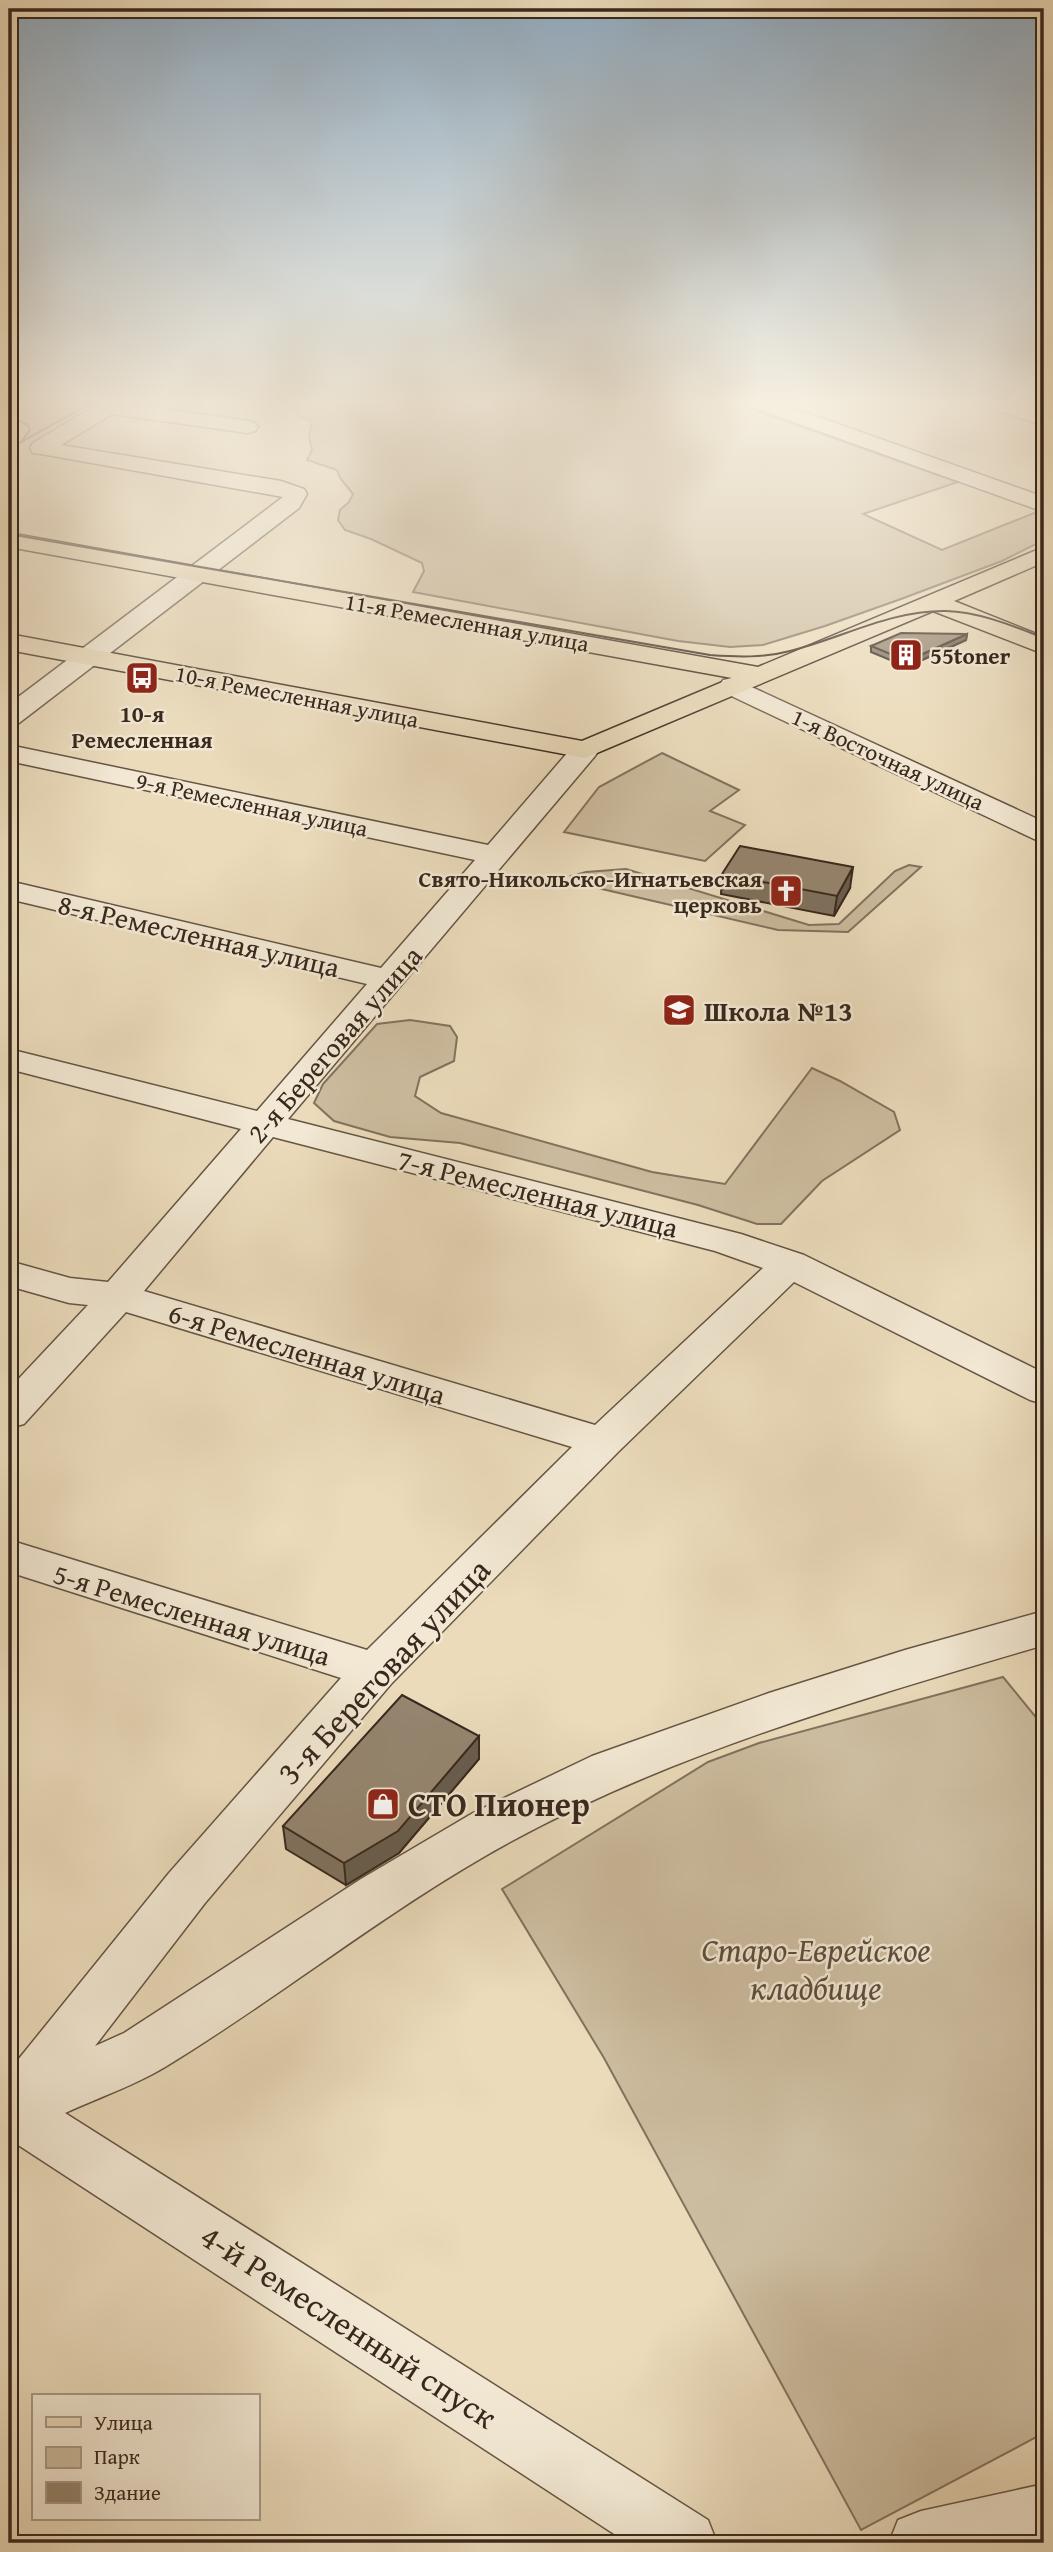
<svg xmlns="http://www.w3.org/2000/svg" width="1053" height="2552" font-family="'Gentium Book Plus',serif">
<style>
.green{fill:#cdbda0;stroke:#82725e;stroke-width:2}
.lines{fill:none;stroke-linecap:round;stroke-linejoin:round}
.minor-casing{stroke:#655544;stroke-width:3}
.major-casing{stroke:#38281d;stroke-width:3}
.minor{fill:#f2e8d3;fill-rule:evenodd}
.major{fill:#ebdbbb;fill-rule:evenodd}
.tram{stroke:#38281d;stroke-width:2}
.wall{fill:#80725f;stroke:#38281d;stroke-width:2}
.shaded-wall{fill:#685d4e;stroke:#38281d;stroke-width:2}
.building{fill:#95856f;stroke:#38281d;stroke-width:2}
.labels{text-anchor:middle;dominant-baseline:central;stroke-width:5;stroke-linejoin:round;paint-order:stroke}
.far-street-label{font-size:23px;fill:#38281d;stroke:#f2e8d3}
.far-poi-label{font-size:23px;font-weight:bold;fill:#38281d;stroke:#f2e8d3;text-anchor:start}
.street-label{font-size:28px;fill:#38281d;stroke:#f2e8d3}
.poi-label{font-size:28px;font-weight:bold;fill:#38281d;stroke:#f2e8d3;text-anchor:start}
.near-street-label{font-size:33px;fill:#38281d;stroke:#f2e8d3}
.near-poi-label{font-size:33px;font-weight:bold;fill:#38281d;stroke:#f2e8d3;text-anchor:start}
.near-park-label{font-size:33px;font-style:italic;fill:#5d4d3e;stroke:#f2e8d3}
</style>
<rect width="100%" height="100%" fill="#ebdbbb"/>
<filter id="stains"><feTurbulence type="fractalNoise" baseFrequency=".00286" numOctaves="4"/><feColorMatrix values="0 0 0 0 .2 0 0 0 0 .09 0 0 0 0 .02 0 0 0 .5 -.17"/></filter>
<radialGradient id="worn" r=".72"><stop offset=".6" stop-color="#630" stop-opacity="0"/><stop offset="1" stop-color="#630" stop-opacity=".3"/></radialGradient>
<path class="green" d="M291,403h443l224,79 -95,32 79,36 97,-39 5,2v27l-42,21 -101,38 -76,27 -62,19 -33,2 -52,-6 -265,-49 11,-21 -2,-8 -51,-24 -26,-9 -7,-10 2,-10 9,-8 4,-8 -13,-16 -3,-8 -30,-10 5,-10 -3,-13 3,-16 -14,-5 -4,-12z
M662,753l77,37 -29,21 35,14 -40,36 -141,-29 35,-45z
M909,865l12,2 -73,65 -70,-2 -189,-44 -13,-5 -5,-5 15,-4 40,-3 183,56 30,-1 56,-53z
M410,1020l40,6 7,11 -3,24 -34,16 -5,19 26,17 211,59 73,12 87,-116 28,13 54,31 6,18 -78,51 -41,43h-24l-59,-19 -238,-62 -70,-6 -56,-16 -20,-18 9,-19 54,-60z
M1003,1677l41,50v706l-183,97 -257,-472 -102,-169 206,-127 51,-19z"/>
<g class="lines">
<defs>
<path id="minor" d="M100,403h26l122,18 7,2 3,4 -3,4 -7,2 -136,-19 -51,31 220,36 23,8 3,5 -8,14 -280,215 -10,2v-21l274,-207 -242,-43 -8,-1 -3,-5 3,-5z
M749,403h30l265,94v15l-292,-105z
M985,403h30l29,10v13l-56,-19z
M732,678l312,144v20l-10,-3 -311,-147 -4,-6 4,-6z
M585,742l10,2 4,6 -4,6 -307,363 453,115 63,21 240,118v31l-14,-4 -236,-118 -176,170 -227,232 -186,219 -110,143 29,-13 237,-154 112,-66 119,-57 177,-63 136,-43 139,-39v34c-182,54 -367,106 -534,197 -121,66 -228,154 -345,225 -31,19 -68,31 -100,46l643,407 9,23h-89l-619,-404v-68l160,-198 172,-195 -332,-106v-32l358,110 205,-203 -446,-135 -102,112 -15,4v-39l79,-84 -19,-2 -60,-17v-25l61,17 38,4 133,-153 -232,-60v-20l248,62 110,-127 -358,-85v-18l372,87 94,-108 -466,-99v-16l479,100 87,-101zM273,1137l442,114 48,17 -168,157 -451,-134z
M1044,2484v59h-155l9,-23 23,-9z"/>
<path id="major" d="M9,533l749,134 286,-120v15l-90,39 90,36v17l-111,-43 -348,147 -576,-108v-16l573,107 150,-63 -723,-131z"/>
</defs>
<use href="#minor" class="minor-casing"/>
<use href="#major" class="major-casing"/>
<use href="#minor" class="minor"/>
<use href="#major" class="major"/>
<path class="tram" d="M9,416l19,9 2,5 -9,12
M9,449l82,-46
M9,534l701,121c27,2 54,3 80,-4 52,-13 101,-41 156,-40 34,1 67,15 98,27"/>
</g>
<path class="wall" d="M967,634l-1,6 -59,27 -36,-15v-6z
M722,874l128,14 -16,28 -113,-22z
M479,1736v23l-80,94 -53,32 -60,-36 -3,-23z"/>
<path class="shaded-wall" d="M967,634l-1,6 -59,27v-6z
M853,867l-3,21 -16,28 3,-20z
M479,1736v23l-80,94 -53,32 -2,-22z"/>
<path class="building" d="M901,633l66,1 -60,27 -36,-15z
M740,846l113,21 -16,29 -115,-22z
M402,1695l77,41 -81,95 -54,32 -61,-37z"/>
<linearGradient id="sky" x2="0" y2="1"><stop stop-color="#91abc0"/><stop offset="0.53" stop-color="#f6efe0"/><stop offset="1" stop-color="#f6efe0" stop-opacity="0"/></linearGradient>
<rect width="1053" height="760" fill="url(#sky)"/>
<defs>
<symbol id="building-square" viewBox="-11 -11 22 22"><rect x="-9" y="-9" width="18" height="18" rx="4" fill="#8f2418" stroke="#f2e8d3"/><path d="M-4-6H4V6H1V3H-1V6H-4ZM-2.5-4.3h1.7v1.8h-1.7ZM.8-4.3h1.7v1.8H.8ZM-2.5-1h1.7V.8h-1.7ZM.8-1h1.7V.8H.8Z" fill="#fff"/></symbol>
<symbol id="bus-square" viewBox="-11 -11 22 22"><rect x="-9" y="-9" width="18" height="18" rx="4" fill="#8f2418" stroke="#f2e8d3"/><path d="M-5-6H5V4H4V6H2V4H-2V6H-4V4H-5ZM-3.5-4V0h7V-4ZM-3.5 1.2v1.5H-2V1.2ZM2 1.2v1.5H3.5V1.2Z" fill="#fff"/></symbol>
<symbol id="church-square" viewBox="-11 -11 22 22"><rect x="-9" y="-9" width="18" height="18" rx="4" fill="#8f2418" stroke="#f2e8d3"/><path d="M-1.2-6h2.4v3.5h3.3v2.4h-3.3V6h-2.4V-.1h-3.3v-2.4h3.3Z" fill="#fff"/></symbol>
<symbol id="school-square" viewBox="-11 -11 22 22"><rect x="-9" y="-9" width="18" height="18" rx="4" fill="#8f2418" stroke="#f2e8d3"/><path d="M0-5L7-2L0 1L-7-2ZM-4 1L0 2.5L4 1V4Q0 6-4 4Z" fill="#fff"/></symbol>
<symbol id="shop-square" viewBox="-11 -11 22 22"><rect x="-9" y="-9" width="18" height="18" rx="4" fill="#8f2418" stroke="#f2e8d3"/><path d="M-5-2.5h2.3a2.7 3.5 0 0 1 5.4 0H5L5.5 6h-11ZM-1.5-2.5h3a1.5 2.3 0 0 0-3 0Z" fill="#fff"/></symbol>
</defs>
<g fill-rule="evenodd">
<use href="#building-square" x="887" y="636" width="38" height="38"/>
<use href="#bus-square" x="123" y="659" width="38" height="38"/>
<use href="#church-square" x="767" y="872" width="38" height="38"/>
<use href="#school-square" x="660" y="991" width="38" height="38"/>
<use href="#shop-square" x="364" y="1785" width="38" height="38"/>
</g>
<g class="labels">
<g class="far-street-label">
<text transform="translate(467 622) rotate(10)">11-я Ремесленная улица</text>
<text transform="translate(297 696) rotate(11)">10-я Ремесленная улица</text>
<text transform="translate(888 759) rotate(25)">1-я Восточная улица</text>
<text transform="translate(252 804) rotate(12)">9-я Ремесленная улица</text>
</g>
<g class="far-poi-label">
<text x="930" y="655">55toner</text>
<text x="142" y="713" text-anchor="middle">10-я<tspan x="142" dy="26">Ремесленная</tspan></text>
<text x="762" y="878" text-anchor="end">Свято-Никольско-Игнатьевская<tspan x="762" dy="26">церковь</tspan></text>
</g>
<g class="street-label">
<text transform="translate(199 935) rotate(13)">8-я Ремесленная улица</text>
<text transform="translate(334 1044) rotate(-49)">2-я Береговая улица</text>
<text transform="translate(538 1193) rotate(14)">7-я Ремесленная улица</text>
<text transform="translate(307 1353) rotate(17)">6-я Ремесленная улица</text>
<text transform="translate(192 1614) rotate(17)">5-я Ремесленная улица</text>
</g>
<g class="poi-label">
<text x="704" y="1010">Школа №13</text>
</g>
<g class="near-street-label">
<text transform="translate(383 1671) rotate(-47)">3-я Береговая улица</text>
<text transform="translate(349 2326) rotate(33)">4-й Ремесленный спуск</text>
</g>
<g class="near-poi-label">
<text x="408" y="1804">СТО Пионер</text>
</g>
<g class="near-park-label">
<text x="816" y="1949">Старо-Еврейское<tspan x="816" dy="38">кладбище</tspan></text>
</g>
</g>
<rect width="1053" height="2552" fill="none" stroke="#ebdbbb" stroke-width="35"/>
<rect x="10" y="10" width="1032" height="2531" fill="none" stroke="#38281d" stroke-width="3.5"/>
<rect x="18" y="18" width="1018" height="2517" fill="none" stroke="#38281d" stroke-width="2"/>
<rect x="32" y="2394" width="228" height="126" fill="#f2e8d3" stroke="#a89b8a" stroke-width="2"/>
<rect x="46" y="2417" width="35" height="10" fill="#ebdbbb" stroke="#a89b8a" stroke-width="2"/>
<text x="94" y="2430" font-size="21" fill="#38281d">Улица</text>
<rect x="46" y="2447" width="35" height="21" fill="#cdbda0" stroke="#a89b8a" stroke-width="2"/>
<text x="94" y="2464" font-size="21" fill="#38281d">Парк</text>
<rect x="46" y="2482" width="35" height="21" fill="#95856f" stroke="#a89b8a" stroke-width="2"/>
<text x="94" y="2500" font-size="21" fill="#38281d">Здание</text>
<rect width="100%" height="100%" filter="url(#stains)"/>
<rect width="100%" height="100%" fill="url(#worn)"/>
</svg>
